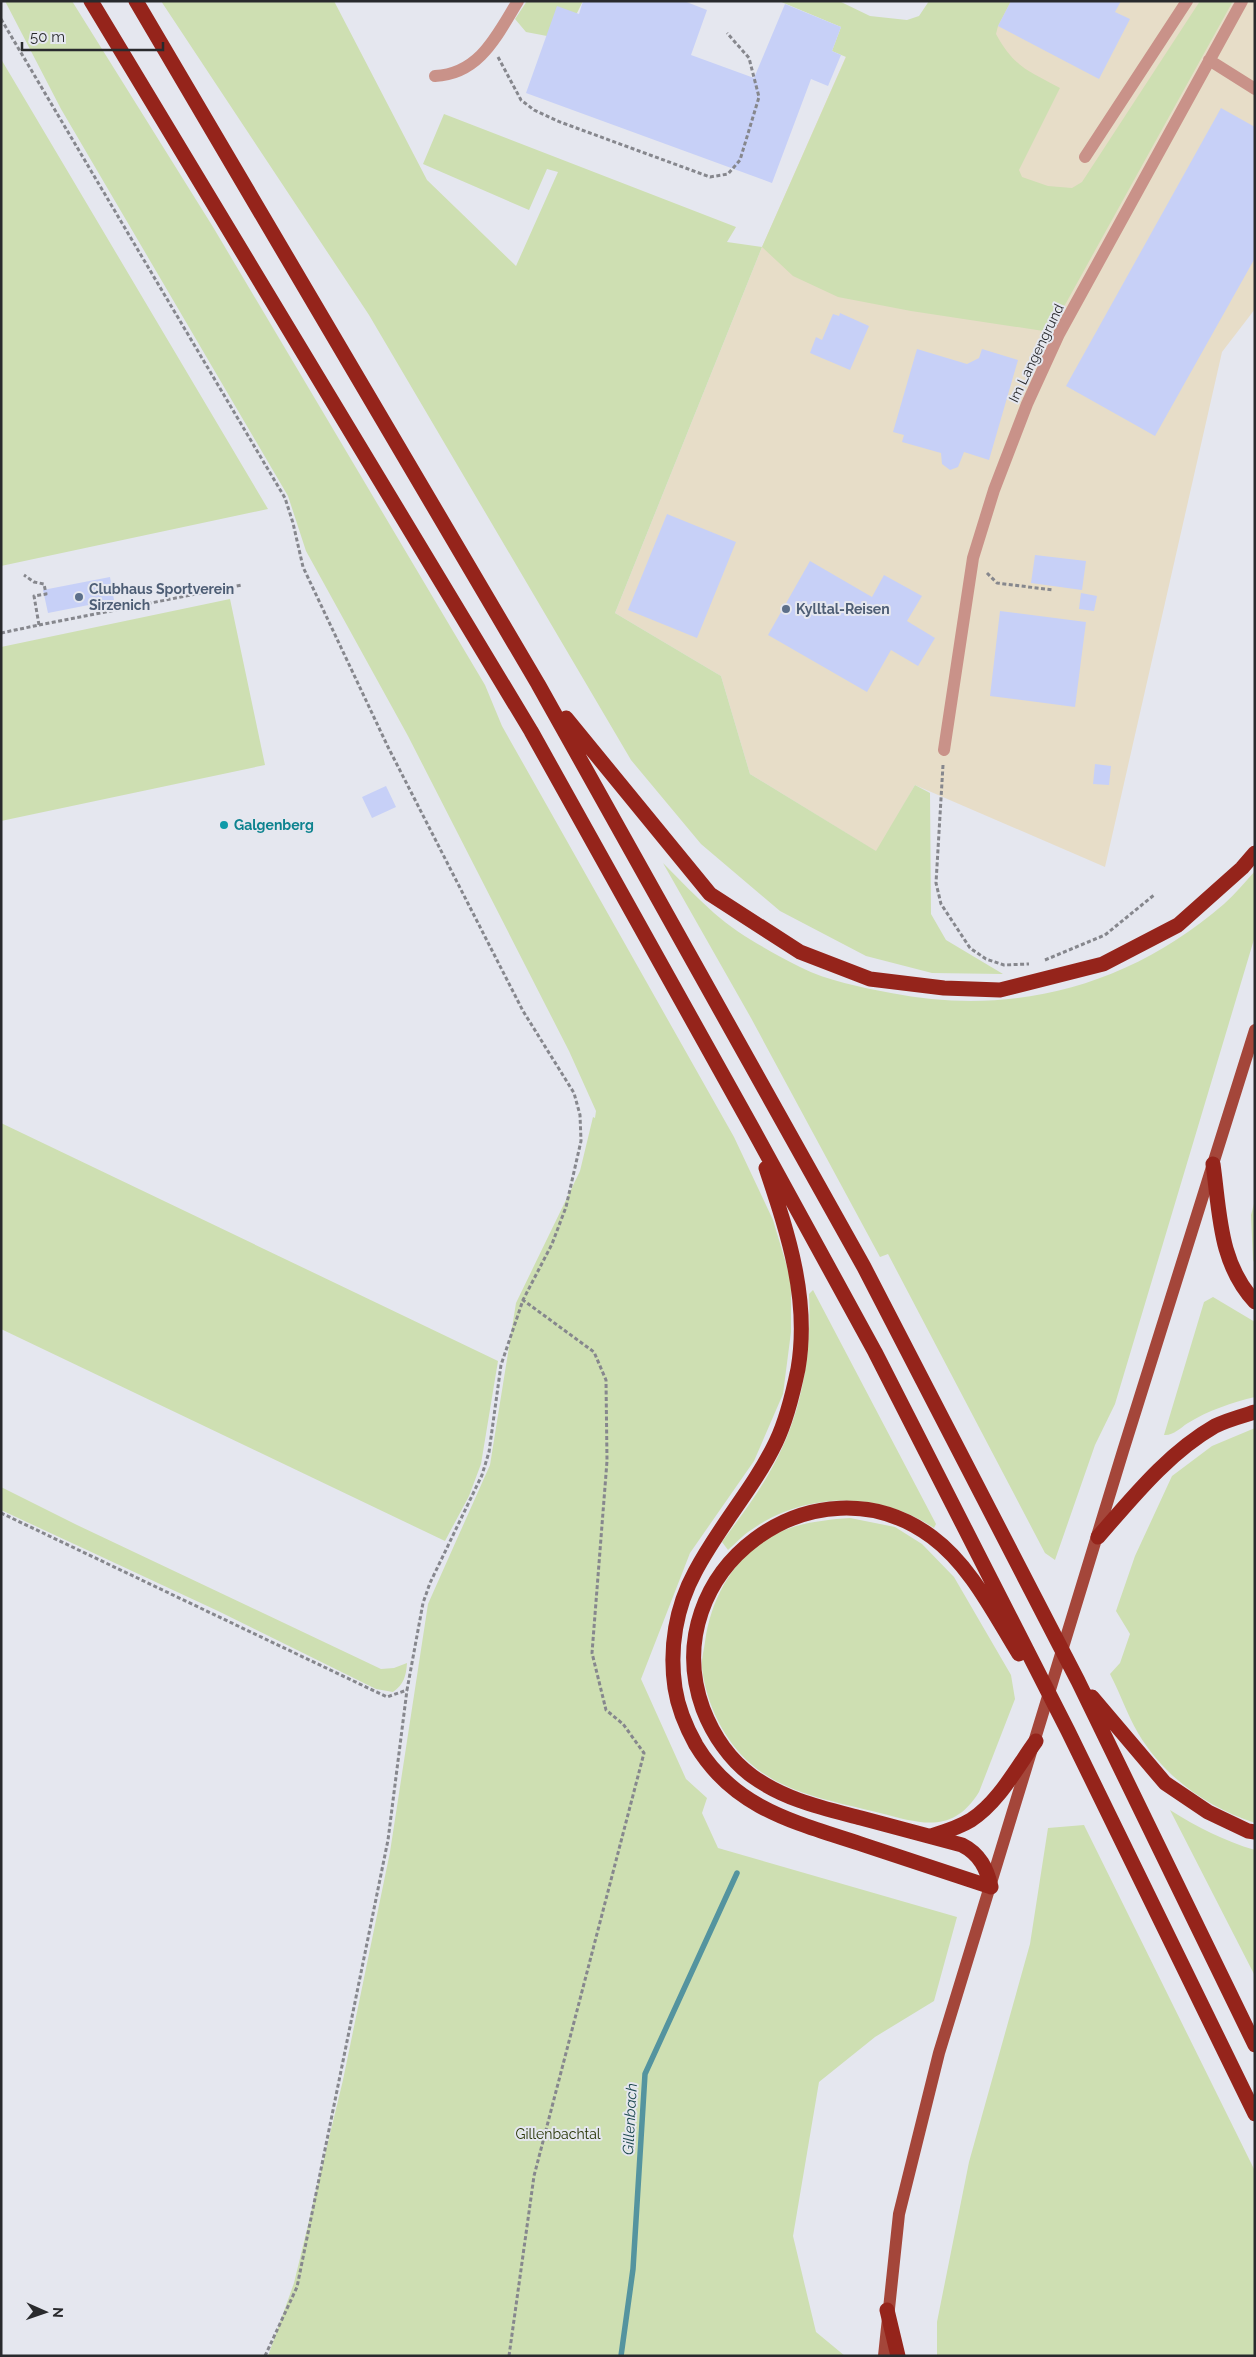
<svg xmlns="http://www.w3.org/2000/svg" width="1256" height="2357" font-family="Raleway,sans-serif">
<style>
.commercial{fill:#e7ddc8}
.green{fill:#cedfb2}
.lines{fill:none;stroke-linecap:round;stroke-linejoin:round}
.stream{stroke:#54949f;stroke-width:5.5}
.building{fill:#c7d0f7}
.path{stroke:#86878d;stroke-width:3;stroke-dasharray:4 2.5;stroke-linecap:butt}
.minor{stroke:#c99289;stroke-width:12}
.major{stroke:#a4463a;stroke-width:12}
.highway{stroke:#95241b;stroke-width:15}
.service-dot{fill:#5c6f8a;stroke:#e5e7ef;stroke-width:2}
.culture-dot{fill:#0f9aa8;stroke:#e5e7ef;stroke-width:2}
.labels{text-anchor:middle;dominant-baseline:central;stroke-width:4;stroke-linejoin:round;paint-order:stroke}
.street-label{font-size:14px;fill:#292a2d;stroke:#e5e7ef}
.service-label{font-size:14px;font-weight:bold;fill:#4e5e75;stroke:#e5e7ef;text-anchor:start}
.culture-label{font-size:14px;font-weight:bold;fill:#0d838f;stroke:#e5e7ef;text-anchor:start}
.park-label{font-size:14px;fill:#273404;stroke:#e5e7ef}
.water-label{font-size:15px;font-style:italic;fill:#204b51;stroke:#e5e7ef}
</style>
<rect width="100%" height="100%" fill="#e5e7ef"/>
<path class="commercial" d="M966,1h289v308l-33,43 -117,515 -190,-82 -38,67 -127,-78 -29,-98 -106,-63 147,-366 100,-227 77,43z"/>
<path class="green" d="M5,1h67l141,226 272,458 17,41 232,411 39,83 18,60v52l-8,62 -29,67 -64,92 -49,126 45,100 21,19 -5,15 16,35 239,69 -23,84 -59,36 -56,45 -26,154 23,96 29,24h-577l26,-73 49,-203 47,-228 38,-248 62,-139 26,-162 64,-132 13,-54 2,1 1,-7 -27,-60 -161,-315 -102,-185 -18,-55 -227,-387z
M161,1h173l93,179 89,86 42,-94 -11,-3 -18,41 -106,-46 21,-50 292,113 -9,15 35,5 84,-190 -14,-6 9,-24 -62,-26h60l31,15 37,4 12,-4 10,-15h82l-13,25 -2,8c18,33 32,37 64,54l-41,82 3,7 26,9 24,2 10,-6 118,-181h33l-183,331 -139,-21 -73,-14 -45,-21 -31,-29 -147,366 106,63 29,98 126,77 39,-66 15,8 1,121 15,26 57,34 -71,-1 -66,-17 -86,-45 -79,-67 -70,-84 -262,-445z
M527,1h56l-6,12 -30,23 -21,-4 -11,-13z
M1,59l267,450 -267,57z
M230,599l35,166 -264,56v-174z
M663,863c17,17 33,34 51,50 25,22 57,39 86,54 28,14 60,20 91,26 123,24 238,-7 333,-89 11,-10 21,-22 31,-33v65l-140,468 -20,41 -40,115 -10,-7 -157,-299 -8,3 -129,-239z
M1,1123l497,238 -17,103 -12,32 -24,45 -444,-212z
M1255,1200v64l-2,-4 -2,-45z
M813,1290l123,234 -2,4c-55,-37 -128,-37 -183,2 -8,5 -15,13 -23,20l-6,-8c16,-22 33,-44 46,-67 33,-55 44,-118 41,-181z
M1213,1297l42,25v75c-22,5 -48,14 -67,26 -8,5 -15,13 -24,12l40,-133z
M1255,1428v395c-48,-16 -91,-46 -117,-90 -11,-19 -18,-40 -28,-59l10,-11 10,-29 -14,-23 19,-55 37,-80 40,-30z
M1,1487l76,38 304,144 13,-1 13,-5c-1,13 -3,21 -14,29l-17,-3 -158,-78 -217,-101z
M850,1518l45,9 27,17 32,33 57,98 4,24 -36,93c-26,42 -57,32 -99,21 -43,-11 -95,-19 -129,-49 -27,-23 -45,-61 -49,-96 -1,-8 2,-18 3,-26 6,-43 27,-82 65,-105 24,-14 53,-17 80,-19z
M1170,1810c27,17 54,31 85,40v126z
M1084,1825l171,346v185h-318v-34l32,-160 61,-218 18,-116z"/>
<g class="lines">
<path class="stream" d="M621,2356l12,-87 12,-195 92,-201"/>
</g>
<path class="building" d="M583,1h101l23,9 -16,45 63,23 31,-74 56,23 -9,24 9,4 -13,31 -17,-7 -39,104 -246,-90 31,-87 22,8z
M1011,1h110l-6,11 15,7 -31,60 -101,-53z
M1221,108l34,19v131l-100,178 -89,-50z
M840,313l29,13 -19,44 -40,-17 6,-16 6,3 11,-26 6,2z
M917,349l50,15 12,-6 3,-9 36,11 -29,100 -25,-8 -6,15 -8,3 -8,-6 -1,-11 -39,-11 2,-7 -11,-3z
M667,514l69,28 -39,96 -69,-28z
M1035,555l51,6 -4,29 -51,-7z
M810,561l62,36 12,-22 38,21 -15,25 28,17 -17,28 -27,-16 -24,42 -99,-57z
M110,577l4,23 -66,13 -5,-23z
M1081,593l16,3 -3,15 -15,-2z
M1000,611l86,11 -11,85 -85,-11z
M1095,764l16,2 -2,19 -16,-1z
M386,786l10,21 -24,11 -10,-21z"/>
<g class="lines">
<path class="path" d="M1,19l284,479 8,25 10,44 85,180 135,264 51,82 6,22 1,26 -15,66 -14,37 -29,56 -22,65 -12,87 -7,23 -52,108 -7,20 -16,87 -20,7 -386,-184
M498,57l23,43 13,10 26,12 150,55 18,-3 12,-14 19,-63 -10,-39 -22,-25
M987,573l10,10 56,7
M39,625l203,-40
M1,633l38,-8 -5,-29 12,-2 -2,-10 -10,-2 -10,-7
M943,765l-7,118 5,21 29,44 16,11 18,6 25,-1
M1045,960l60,-25 49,-40
M265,2356l32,-69 91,-447 19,-150
M509,2356l25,-180 110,-423 -21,-29 -17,-14 -14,-57 15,-192 -1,-81 -12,-28 -71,-52"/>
<path class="minor" d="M1209,60l46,29
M435,76c45,-2 62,-41 83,-75
M1085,157l102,-156
M944,750l29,-192 21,-68 33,-86 32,-70 183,-333"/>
<path class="major" d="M884,2356l15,-142 40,-161 184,-602 132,-421"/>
<path class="highway" d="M91,1l440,730 223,400 121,221 193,379 187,383
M136,1l402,683 326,583 214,414 177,364
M566,718l144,176 90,58 70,27 74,9 56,2 103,-26 75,-39 64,-57 13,-15
M1213,1164c7,50 6,99 42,138
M766,1168c22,66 44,131 32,201 -5,24 -11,50 -22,73 -22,46 -57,84 -81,130 -19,35 -26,76 -20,116 3,20 11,39 21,57 39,65 102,78 168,100 42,14 85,28 127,42
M1098,1537c35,-40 70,-84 117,-111 12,-6 27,-10 40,-14
M1092,1697l73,86 43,29 40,19 7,1
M931,1836c13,-4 27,-8 40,-16 28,-18 46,-53 65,-79
M991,1887c-4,-18 -11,-33 -29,-42 -33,-9 -67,-18 -101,-27 -38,-10 -76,-18 -109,-42 -22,-16 -39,-41 -49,-67 -50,-138 113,-258 229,-172 39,29 62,77 87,117
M887,2310l11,46"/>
</g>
<g class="service-dot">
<circle cx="79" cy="597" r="5"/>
<circle cx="786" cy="609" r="5"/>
</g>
<circle class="culture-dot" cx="224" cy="825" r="5"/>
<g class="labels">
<g class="street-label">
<text transform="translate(1036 353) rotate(-64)">Im Langengrund</text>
</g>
<g class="service-label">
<text x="89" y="589">Clubhaus Sportverein<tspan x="89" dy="16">Sirzenich</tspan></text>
<text x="796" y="609">Kylltal-Reisen</text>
</g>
<g class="culture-label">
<text x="234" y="825">Galgenberg</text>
</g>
<g class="park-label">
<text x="558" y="2134">Gillenbachtal</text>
</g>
<g class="water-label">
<text transform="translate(630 2119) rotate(-87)">Gillenbach</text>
</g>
</g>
<rect width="1256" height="2357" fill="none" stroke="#292a2d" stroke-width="5"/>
<g transform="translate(45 2312) rotate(92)" stroke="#e5e7ef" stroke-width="4" paint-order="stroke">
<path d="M0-4L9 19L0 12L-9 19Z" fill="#292a2d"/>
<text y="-8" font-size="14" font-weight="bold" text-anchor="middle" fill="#292a2d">N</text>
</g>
<path d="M22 42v8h141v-8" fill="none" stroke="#292a2d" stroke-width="2.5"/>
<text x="30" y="42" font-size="15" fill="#292a2d" stroke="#e5e7ef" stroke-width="4" paint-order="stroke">50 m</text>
</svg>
